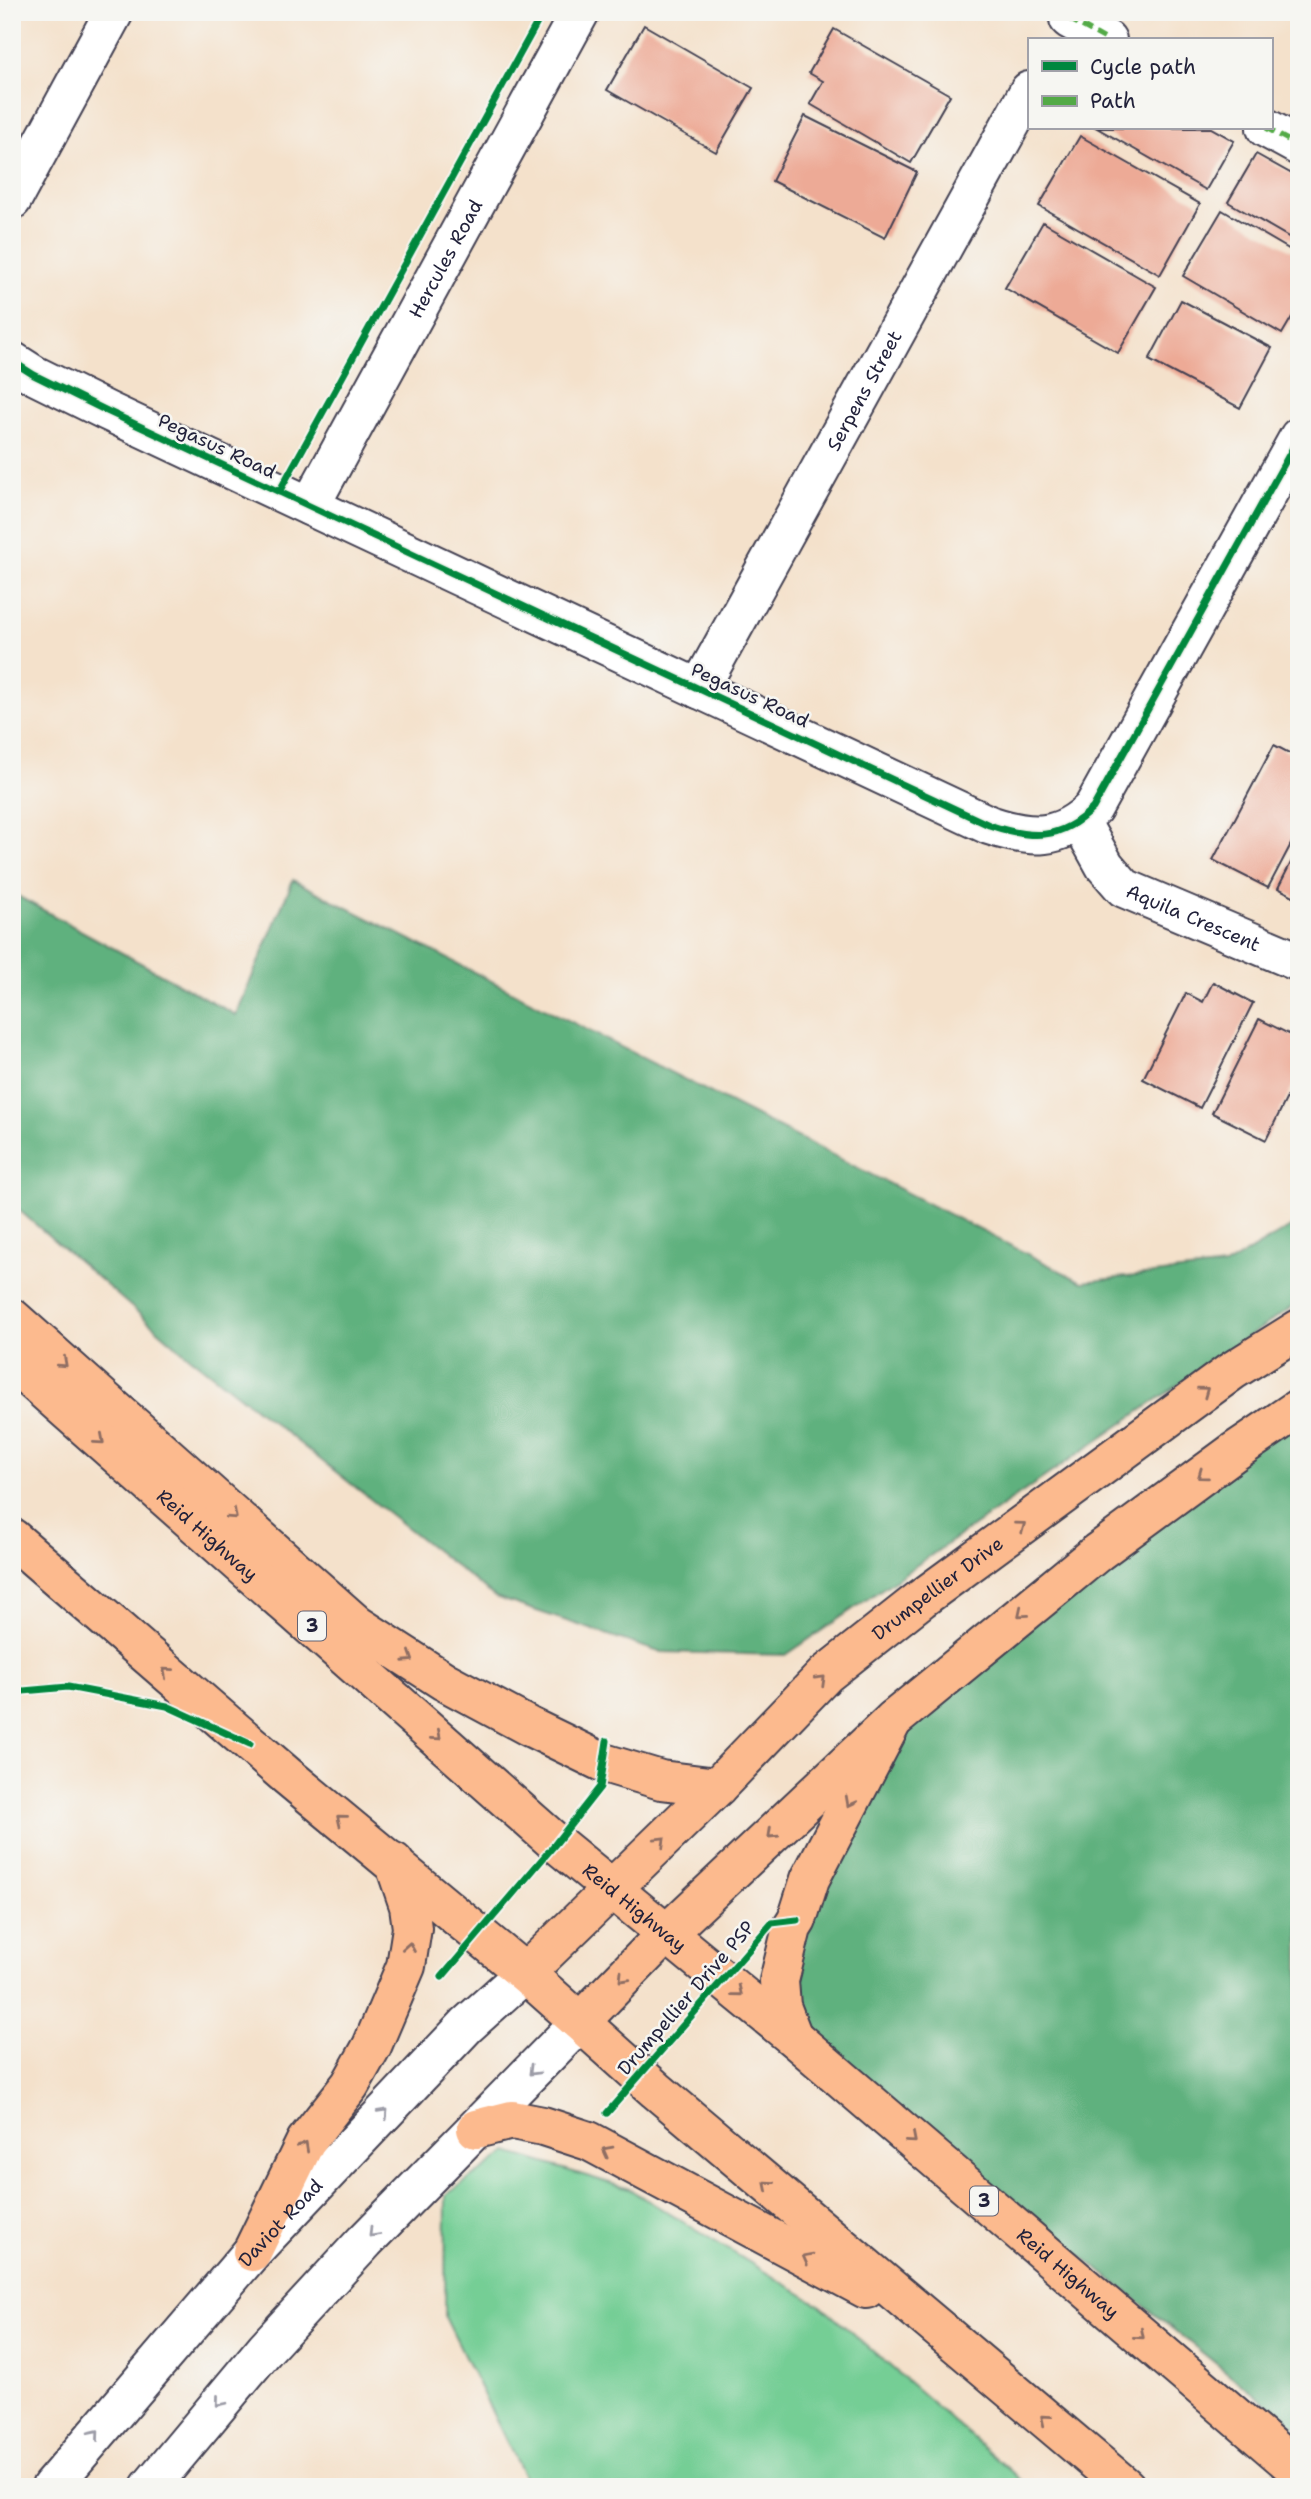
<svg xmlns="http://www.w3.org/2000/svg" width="1311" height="2499" font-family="'Shantell Sans',sans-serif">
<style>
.green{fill:#74ce95;stroke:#4b7868;stroke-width:2}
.forest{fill:#5fb17e;stroke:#406a5c;stroke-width:2}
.building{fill:#edaa96}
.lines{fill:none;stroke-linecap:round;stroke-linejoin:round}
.minor-casing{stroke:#423f51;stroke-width:42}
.major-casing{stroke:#423f51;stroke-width:42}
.highway-casing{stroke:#423f51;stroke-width:42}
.minor{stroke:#fff;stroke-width:38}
.major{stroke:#fcba8e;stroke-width:38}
.highway{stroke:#fcba8e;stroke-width:38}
.quiet{stroke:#53aa46;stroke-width:5;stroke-dasharray:10 5;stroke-linecap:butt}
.cycleway-casing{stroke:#f6f6f2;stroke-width:11}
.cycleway{stroke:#00873e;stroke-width:7}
.oneway{stroke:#8f6e64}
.oneway2{stroke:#9c9ca7}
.labels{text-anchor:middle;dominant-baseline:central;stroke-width:5;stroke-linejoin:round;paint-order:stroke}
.shield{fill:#f6f6f2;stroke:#626272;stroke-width:2}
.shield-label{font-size:18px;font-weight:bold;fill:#22223b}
.street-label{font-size:19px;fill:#22223b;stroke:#f6f6f2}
</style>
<rect width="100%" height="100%" fill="#f6f6f2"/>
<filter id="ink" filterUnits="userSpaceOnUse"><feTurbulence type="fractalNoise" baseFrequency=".0143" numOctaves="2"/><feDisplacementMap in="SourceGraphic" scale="14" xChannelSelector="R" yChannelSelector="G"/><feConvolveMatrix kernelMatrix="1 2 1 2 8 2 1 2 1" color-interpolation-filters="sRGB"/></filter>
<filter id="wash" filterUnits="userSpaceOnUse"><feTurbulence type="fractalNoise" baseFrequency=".00686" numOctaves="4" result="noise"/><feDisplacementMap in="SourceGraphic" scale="28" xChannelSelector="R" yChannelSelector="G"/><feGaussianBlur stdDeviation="1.57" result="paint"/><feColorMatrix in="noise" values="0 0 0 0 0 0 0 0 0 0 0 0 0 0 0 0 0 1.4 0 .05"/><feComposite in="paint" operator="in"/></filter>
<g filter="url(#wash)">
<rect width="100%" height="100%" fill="#f4e1cb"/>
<path class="green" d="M508,2152l121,37 192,117 208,181h-500l-84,-170 1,-122z"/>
<path class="forest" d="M293,880l789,402 143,-16 74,-44v80l-513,353 -127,-3 -164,-55 -309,-243 -174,-150v-311l224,122z
M1299,1409v1021l-336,-269 -170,-124 -1,-109 101,-208z"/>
<g id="blocks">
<path class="building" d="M644,25l109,63 -37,64 -109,-62z
M834,29l116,66 -39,68 -101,-59 13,-23 -14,-8z
M805,116l112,56 -32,66 -113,-57z
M1097,128h114l23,13 -28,49z
M1080,136l120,68 -40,71 -121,-69z
M1256,154l43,24v65l-71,-41z
M1222,210l77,45v50l-17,29 -99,-58z
M1043,222l113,65 -38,66 -113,-65z
M1181,300l91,48 -32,60 -91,-48z
M1274,745l25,13v71l-31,59 -55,-28z
M1299,847v52l-21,-11z
M1213,982l40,21 -53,105 -57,-29 43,-86 17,9z
M1259,1019l40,20v34l-33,67 -54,-27z"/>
</g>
</g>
<g filter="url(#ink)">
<use href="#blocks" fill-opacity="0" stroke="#423f51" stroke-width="2"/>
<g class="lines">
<defs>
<g id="minor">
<path d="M1069,19l38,21"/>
<path d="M1266,128l33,18"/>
<path d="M12,200l102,-188"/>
<path d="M12,361l22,14 73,36 882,414c42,14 71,16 104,-17l206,-371"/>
<path id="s1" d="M310,506l270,-494"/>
<path id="s2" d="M699,689l330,-598"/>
<path id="s3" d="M1080,821l25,45 19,22 175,74"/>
<path id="s4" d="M51,2487l201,-235 215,-227 58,-52"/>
<path d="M150,2487l116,-139 99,-107 215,-219"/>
</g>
<g id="major">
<path id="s5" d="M525,1973l192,-186 109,-113 95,-75 311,-228 67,-42"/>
<path d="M580,2022l86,-88 227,-214 205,-168 136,-100 65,-44"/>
</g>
<g id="highway">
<path d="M12,1318l345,307 87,56 84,45 76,37 57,17 56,7"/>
<path id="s6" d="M12,1362l544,481 237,194 506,434"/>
<path d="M12,1538l274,237 239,198 131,117 470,397"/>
<path d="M793,2037l-12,-31 -2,-25 13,-53 5,-8 13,-41 83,-159"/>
<path d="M476,2129l36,-9 31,6 46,15 277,148"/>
<path d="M252,2252l54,-111 44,-56 22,-39 34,-80 6,-38 -3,-22 -15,-44"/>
</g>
</defs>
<use href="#minor" class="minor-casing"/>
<use href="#major" class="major-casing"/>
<use href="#highway" class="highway-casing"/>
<use href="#minor" class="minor"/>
<use href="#major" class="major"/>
<use href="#highway" class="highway"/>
<path class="quiet" d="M1069,19l38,21
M1266,128l33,18"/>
<defs>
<path id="cycleway" d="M12,361l22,14 73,36 882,414c42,14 71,16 104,-17l206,-371
M279,492l264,-480
M12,1692l56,-5 99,19 83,38
M442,1977l114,-134 44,-56 7,-46
M607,2113l165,-190 25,-3"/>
</defs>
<use href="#cycleway" class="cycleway-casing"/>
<use href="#cycleway" class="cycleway"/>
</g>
<defs><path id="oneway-chevron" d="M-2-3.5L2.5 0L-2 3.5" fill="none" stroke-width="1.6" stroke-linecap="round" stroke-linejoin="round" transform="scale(1.75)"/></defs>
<g class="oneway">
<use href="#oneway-chevron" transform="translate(63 1363) rotate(42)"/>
<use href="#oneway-chevron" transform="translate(1204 1391) rotate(-36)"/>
<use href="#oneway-chevron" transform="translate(100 1440) rotate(41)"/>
<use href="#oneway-chevron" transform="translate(1202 1475) rotate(144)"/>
<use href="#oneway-chevron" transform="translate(233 1515) rotate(42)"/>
<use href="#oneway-chevron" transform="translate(1021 1526) rotate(-36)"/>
<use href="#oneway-chevron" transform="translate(1022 1613) rotate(140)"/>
<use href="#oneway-chevron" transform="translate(409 1658) rotate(33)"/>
<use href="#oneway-chevron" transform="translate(167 1672) rotate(-139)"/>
<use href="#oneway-chevron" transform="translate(821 1680) rotate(-44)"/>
<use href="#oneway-chevron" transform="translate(437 1736) rotate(41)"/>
<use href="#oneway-chevron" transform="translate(850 1802) rotate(118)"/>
<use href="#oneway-chevron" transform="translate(341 1819) rotate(-141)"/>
<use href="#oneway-chevron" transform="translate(772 1834) rotate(137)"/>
<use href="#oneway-chevron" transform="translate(661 1841) rotate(-44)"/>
<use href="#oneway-chevron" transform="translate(409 1947) rotate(-80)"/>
<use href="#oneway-chevron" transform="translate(623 1978) rotate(134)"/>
<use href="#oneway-chevron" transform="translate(738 1992) rotate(39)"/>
<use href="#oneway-chevron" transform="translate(912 2139) rotate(41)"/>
<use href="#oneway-chevron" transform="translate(304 2146) rotate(-61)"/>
<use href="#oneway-chevron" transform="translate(607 2151) rotate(-152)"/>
<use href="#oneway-chevron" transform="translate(768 2185) rotate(-140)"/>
<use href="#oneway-chevron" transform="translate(807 2258) rotate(-152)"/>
<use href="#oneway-chevron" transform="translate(1140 2335) rotate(41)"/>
<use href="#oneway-chevron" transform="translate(1045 2419) rotate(-140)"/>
</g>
<g class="oneway2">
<use href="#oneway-chevron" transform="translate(533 2071) rotate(135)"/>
<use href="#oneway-chevron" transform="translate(384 2113) rotate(-47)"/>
<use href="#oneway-chevron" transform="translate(373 2233) rotate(134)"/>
<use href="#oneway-chevron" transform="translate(220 2402) rotate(130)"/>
<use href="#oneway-chevron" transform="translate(95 2434) rotate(-50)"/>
</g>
</g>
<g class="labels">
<g class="shield">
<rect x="298" y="1611.5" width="28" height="29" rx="5"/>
<rect x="970" y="2186.5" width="28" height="29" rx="5"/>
</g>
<g class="shield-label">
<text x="312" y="1626">3</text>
<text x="984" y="2201">3</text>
</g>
<g class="street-label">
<text stroke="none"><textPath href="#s1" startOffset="282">Hercules Road</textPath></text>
<text stroke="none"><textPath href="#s2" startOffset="341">Serpens Street</textPath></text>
<text transform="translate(217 446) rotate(25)">Pegasus Road</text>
<text transform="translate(750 695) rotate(25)">Pegasus Road</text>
<text stroke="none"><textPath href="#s3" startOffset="156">Aquila Crescent</textPath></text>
<text stroke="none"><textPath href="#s6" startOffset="261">Reid Highway</textPath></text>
<text stroke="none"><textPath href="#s5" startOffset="565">Drumpellier Drive</textPath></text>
<text stroke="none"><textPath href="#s6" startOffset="828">Reid Highway</textPath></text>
<text transform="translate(686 1998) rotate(-49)">Drumpellier Drive PSP</text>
<text stroke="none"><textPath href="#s4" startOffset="350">Daviot Road</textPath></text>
<text stroke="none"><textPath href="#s6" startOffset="1395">Reid Highway</textPath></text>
</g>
</g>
<rect width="1311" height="2499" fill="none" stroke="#f6f6f2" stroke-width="42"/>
<rect x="1028" y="38" width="245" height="91" fill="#f6f6f2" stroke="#a1a1a9" stroke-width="2"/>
<rect x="1042" y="61" width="35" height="10" fill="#00873e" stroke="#a1a1a9" stroke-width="2"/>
<text x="1090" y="74" font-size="21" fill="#22223b">Cycle path</text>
<rect x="1042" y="96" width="35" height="10" fill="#53aa46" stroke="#a1a1a9" stroke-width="2"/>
<text x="1090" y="108" font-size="21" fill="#22223b">Path</text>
</svg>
